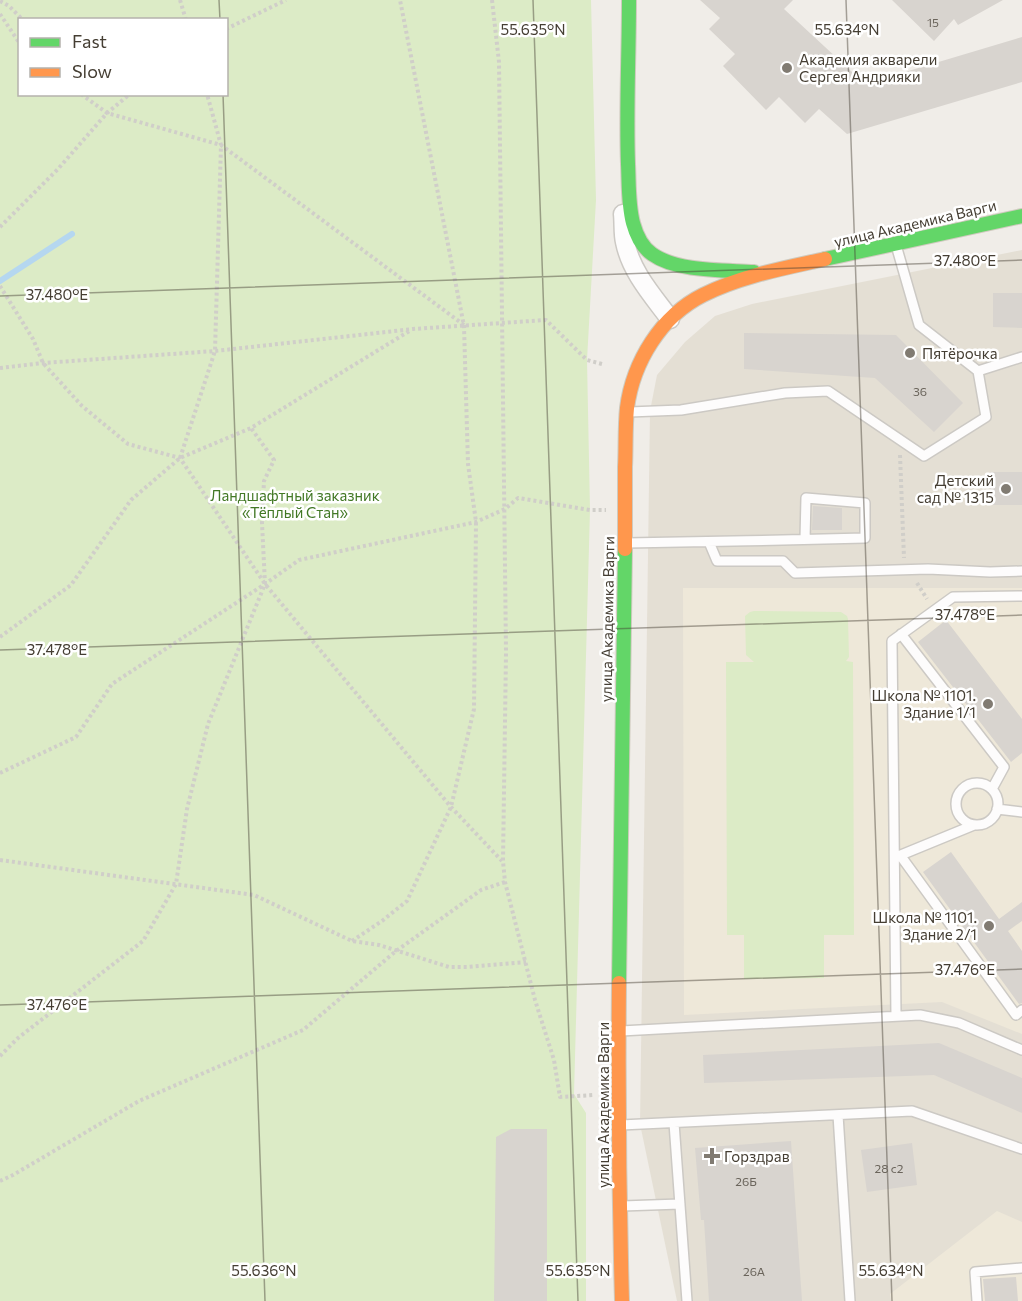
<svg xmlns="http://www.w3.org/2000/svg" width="1022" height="1301" font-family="Commissioner,sans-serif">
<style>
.residential{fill:#e4dfd4}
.education{fill:#eee8d9}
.green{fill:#dcebc6;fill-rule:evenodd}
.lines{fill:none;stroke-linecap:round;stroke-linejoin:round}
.stream{stroke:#b5d7f0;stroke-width:6}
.building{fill:#d8d4cf}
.lane-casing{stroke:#ccc9c4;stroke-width:12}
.street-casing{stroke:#ccc9c4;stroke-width:21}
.fast-casing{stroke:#cfcabe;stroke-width:16}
.slow-casing{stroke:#cfcabe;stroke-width:16}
.path{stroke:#d0cec9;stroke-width:4;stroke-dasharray:3 3;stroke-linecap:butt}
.lane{stroke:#fdfcfc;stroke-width:9}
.street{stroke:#fdfcfc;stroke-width:18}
.fast{stroke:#63d668;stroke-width:14}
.slow{stroke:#ff974d;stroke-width:14}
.ticks{fill:none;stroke:#453e33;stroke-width:1.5;stroke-opacity:0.45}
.poi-dot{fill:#817b72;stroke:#fff;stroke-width:2}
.labels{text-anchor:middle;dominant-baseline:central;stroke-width:5;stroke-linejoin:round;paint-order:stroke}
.number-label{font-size:12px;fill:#6b655c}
.poi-label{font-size:15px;fill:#453e33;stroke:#fff;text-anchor:start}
.street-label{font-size:15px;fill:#453e33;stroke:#fff}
.park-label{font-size:15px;fill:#427825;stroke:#fff}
.ticks-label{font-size:15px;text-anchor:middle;fill:#453e33;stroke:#fff;stroke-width:5;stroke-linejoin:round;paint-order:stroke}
</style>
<rect width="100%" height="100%" fill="#f0ede8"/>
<path class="residential" d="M1022,250v1051h-345l-37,-177 10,-713 7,-36 28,-33 30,-26 37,-12z"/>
<path class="education" d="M683,588h339v446l-80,-32 -258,13z
M997,1211l25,11v79h-131l-1,-7z"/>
<path class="green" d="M0,0h591l5,200 -9,160 3,150 -16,584 12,19v188h-586zM20,20h206v74h-206z
M754,611l87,1 6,4 1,3 1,38 -3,4 7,1 1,273h-30v43l-80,1v-44h-17l-1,-273h28l-8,-7 -1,-39 5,-4z"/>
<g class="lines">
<path class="stream" d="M0,281l72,-47"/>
</g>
<path class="building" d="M700,0h93l-9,9 81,75 157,-47v45l-175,52 -28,-25 -14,14 -26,-26 -13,13 -43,-44 12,-12 -26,-25 11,-11z
M892,0h111l-45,25 -4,-6 -20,22z
M993,293h29v35l-29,-1z
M744,333l152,2 67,68 -29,29 -59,-54 -131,-9z
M990,472h32v33h-32z
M813,506l29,2v22h-30z
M946,620l76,99v34l-11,9 -93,-120z
M951,852l48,67 23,-17v19l-14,10 14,20v52l-3,1 -96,-132z
M939,1043l83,35v35l-88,-38 -230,8 -1,-28z
M511,1129h36v172h-53l2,-164z
M791,1141l11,160h-93l-5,-81h-3l-6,-72z
M912,1143l5,42 -50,7 -6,-42z
M1016,1277l2,24h-33l-2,-22z"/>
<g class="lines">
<defs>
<path id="lane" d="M896,245l23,80 59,46
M629,412l52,-2 104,-17 43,-2 96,65 62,-39 -8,-46 44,-14
M709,542l8,19h66l12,12 133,-4 62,3 32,-1
M627,543c79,-1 159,-3 238,-5v-35l-59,-5 -1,41
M901,634l103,133 -12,22
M956 804a21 21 0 1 1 42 0a21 21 0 1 1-42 0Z
M997,809l25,3
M900,855l116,160 6,-5
M896,857l78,-32
M896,1016l-4,-375 61,-44 69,-1
M621,1031l299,-16 39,8 63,27
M838,1115l12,186
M674,1123l13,178
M621,1125l291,-14 110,38
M622,1206l58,-2
M977,1301l-2,-29 47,-4"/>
<path id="street" d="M623,214c1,9 0,20 2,28 6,30 28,54 45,77"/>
<path id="fast" d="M629,0c0,55 -3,109 -1,164 1,19 0,40 5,59 3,11 9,24 19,31 25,18 72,16 102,18
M825,259l197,-43
M619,983l6,-434"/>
<path id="slow" d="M625,549c0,-27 0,-54 0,-82 1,-19 0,-39 2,-59 6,-46 34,-92 76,-113 38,-19 82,-27 122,-36
M619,983c-1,106 0,212 3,318"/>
</defs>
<use href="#lane" class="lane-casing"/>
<use href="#street" class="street-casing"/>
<use href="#fast" class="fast-casing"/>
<use href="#slow" class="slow-casing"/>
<path class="path" d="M180,0l6,20
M492,0l7,62 7,590 -3,209 2,21 30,118 19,60 6,37 34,-2
M0,1l9,5 14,14
M0,14l20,30
M226,29l60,-29
M81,94l26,19 114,32 243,180
M0,227l58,-58 49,-56 23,-19
M0,286l33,53 10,24 39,43 46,38 52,14 85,126 186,223 51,54
M0,368l43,-5 172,-12 198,-22 133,-9 41,40 15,4
M900,455l4,103
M180,458l35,-107 6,-206 -14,-51
M917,583l10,16
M0,637l71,-52 60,-85 49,-42 71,-30 160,-98
M0,773l76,-36 36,-53 153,-100 34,-24 177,-38 29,-13 13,-11 72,12h16
M0,860l254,35 98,46 27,4 70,22h19l58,-5
M352,941l30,-20 25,-20 44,-94 23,-98 2,-187 -8,-58 -4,-138 -64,-326
M0,1056l18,-18 125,-97 33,-57 11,-75 21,-85 57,-140 -3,-61 2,-42 10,-21 -23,-32
M0,1181l13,-6 126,-74 164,-71 93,-79 85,-61 24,-8"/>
<use href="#lane" class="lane"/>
<use href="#street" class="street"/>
<use href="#fast" class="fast"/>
<use href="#slow" class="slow"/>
</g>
<path class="ticks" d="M219,0l1,20M533,0l45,1301M846,0l46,1301M223,94l42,1207M0,296l1022,-36M0,650l1022,-35M0,1005l1022,-36"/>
<g class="poi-dot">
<circle cx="787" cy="68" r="6"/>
<circle cx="910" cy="353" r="6"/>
<circle cx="1006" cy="489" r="6"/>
<circle cx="988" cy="704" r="6"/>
<circle cx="989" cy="926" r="6"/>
<path d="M709 1147h6v6h6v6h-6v6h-6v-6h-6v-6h6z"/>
</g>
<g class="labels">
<g class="number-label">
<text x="933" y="22">15</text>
<text x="920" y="391">36</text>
<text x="889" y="1168">28 с2</text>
<text x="746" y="1181">26Б</text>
<text x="754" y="1271">26А</text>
</g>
<g class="poi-label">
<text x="799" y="59">Академия акварели<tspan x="799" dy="17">Сергея Андрияки</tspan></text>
<text x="922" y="353">Пятёрочка</text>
<text x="994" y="480" text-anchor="end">Детский<tspan x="994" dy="17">сад № 1315</tspan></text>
<text x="976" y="695" text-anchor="end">Школа № 1101.<tspan x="976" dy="17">Здание 1/1</tspan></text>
<text x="977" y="917" text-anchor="end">Школа № 1101.<tspan x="977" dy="17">Здание 2/1</tspan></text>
<text x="724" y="1156">Горздрав</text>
</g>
<g class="street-label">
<text transform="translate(915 223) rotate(-13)">улица Академика Варги</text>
<text transform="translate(607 619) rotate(-89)">улица Академика Варги</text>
<text transform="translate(603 1105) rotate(-90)">улица Академика Варги</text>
</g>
<g class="park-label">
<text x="295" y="495">Ландшафтный заказник<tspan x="295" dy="17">«Тёплый Стан»</tspan></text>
</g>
</g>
<g class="ticks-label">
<text x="533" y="35">55.635°N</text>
<text x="847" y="35">55.634°N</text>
<text x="965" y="266">37.480°E</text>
<text x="57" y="300">37.480°E</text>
<text x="965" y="620">37.478°E</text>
<text x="57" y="655">37.478°E</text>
<text x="965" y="975">37.476°E</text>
<text x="57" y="1010">37.476°E</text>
<text x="264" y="1276">55.636°N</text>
<text x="578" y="1276">55.635°N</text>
<text x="891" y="1276">55.634°N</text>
</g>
<rect x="18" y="18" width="210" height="78" fill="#ffffff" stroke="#b5b2ad" stroke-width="1.5"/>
<rect x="30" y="38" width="30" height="9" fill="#63d668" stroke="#b5b2ad" stroke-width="1.5"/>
<text x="72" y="48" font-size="18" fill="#453e33">Fast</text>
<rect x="30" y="68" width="30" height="9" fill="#ff974d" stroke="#b5b2ad" stroke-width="1.5"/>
<text x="72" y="78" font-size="18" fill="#453e33">Slow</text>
</svg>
